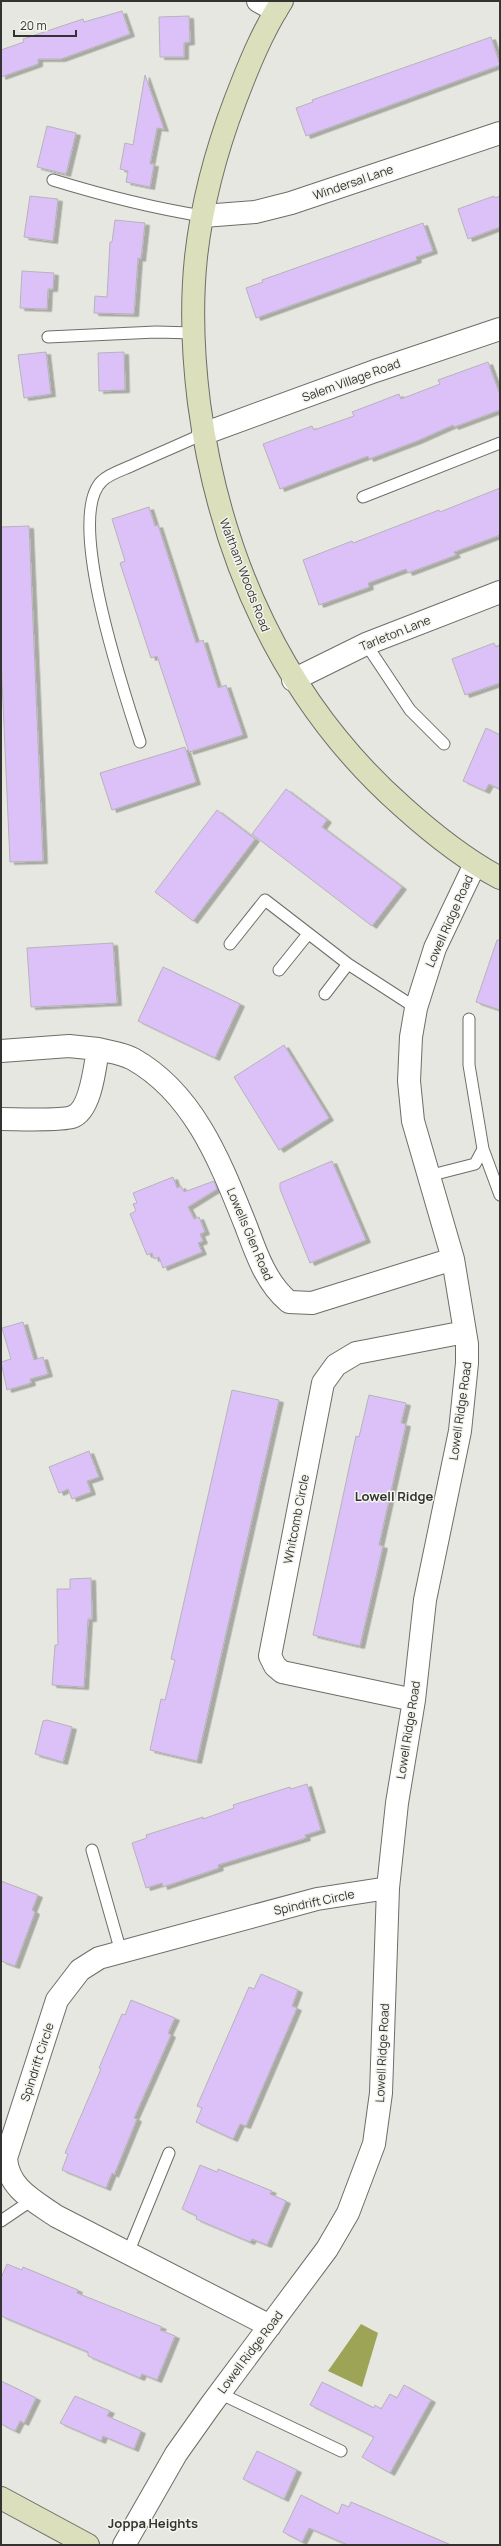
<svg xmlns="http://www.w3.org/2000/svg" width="501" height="2546" font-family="Manrope,sans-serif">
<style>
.water{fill:#9da455}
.building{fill:#dcc1f9;stroke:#b6b3b9;filter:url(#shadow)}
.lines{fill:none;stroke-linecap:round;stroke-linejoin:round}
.lane-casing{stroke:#6d6e68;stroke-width:13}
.street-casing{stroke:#6d6e68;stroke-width:24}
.secondary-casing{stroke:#6d6e68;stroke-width:24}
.lane{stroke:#fff;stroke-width:11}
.street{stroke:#fff;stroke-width:22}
.secondary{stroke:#dcdfbc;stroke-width:22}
.labels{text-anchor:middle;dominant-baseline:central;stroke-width:3;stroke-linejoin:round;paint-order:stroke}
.street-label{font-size:12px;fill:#333431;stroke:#f3f4ed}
.neighbourhood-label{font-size:13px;font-weight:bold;fill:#333431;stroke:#f3f4ed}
</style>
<defs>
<filter id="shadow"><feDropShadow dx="4.5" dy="2.5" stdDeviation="0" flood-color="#0004"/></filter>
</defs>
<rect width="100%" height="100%" fill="#e6e7e0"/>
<path class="water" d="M361,2324l17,9 -16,54 -34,-16z"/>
<path class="building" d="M122,11l8,23 -69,25h-23v5l-37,13v-27l23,-8 -1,-3 60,-20 1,3z
M189,16l1,26 -6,1v14h-24l-1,-40z
M491,37l9,28 -194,71 -10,-28 17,-6 -1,-2z
M145,75l19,54 -7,-1 -7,36h4l-4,23 -24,-5 2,-11 -8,-2 5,-26 8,2z
M47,126l29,7 -10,41 -29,-7z
M30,196l28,3 -5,42 -29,-4z
M494,196l1,2 5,-2v31l-32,12 -10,-30z
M115,220l30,3 -4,36 -3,-1 -4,56 -40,-1 1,-17 12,1 3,-55h2z
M423,223l10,28 -17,6 1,3 -161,58 -10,-30 17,-6 -1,-2z
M22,271l32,2 -1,16h-5l-1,20 -27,-1z
M46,352l5,42 -27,4 -6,-43z
M124,352l1,38 -26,1 -1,-38z
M488,362l12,33v15l-46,17 -1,-2 -36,16 -48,18 -1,-3 -88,33 -17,-45 49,-18 2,4 40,-14 -2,-4 47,-18 2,5 39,-15 -2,-4z
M500,488v47l-46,17 2,3 -48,18 -2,-4 -38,14 1,4 -50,18 -16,-45 49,-19 1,2 86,-33 1,2z
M149,507l6,19 3,-1 38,118 7,-3 15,48 8,-3 17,50 -54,17 -32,-96 -6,2 -31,-95 5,-2 -13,-42z
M29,526l14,335 -33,1 -9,-204v-131z
M494,643l2,4 4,-2v38l-35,12 -13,-36z
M486,728l14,7v54l-11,-5 -4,7 -22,-10z
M185,747l11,35 -84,28 -12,-37z
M286,789l41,31 -5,7 80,60 -30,39 -120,-92z
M217,810l38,29 -62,82 -38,-29z
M497,940h3v70l-24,-8z
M113,943l4,60 -86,4 -4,-59z
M163,967l77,37 -25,54 -77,-37z
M284,1045l45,73 -50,32 -45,-73z
M332,1161l34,79 -56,23 -30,-74v-6z
M173,1177l4,11 4,-2 3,6 30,-11 3,8 -29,18 6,12 5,-2 6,15 -5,2 3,7 -5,2 4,9 -39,16 -4,-11 -5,2 -2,-6 -5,2 -17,-41 6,-3 -3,-7 4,-1 -4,-10z
M23,1322l11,38 9,-3 5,17 -18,5 1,4 -24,7 -6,-28 10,-3 -9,-31z
M232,1390l47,10 -82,361 -47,-11 11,-51 4,1 10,-40 -4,-1z
M369,1395l37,8 -5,20 5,1 -27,121 4,1 -23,100 -47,-11 43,-199 3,1z
M89,1451l10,26 -12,4 4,11 -19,7 -4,-10 -9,4 -10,-26z
M91,1578l1,41h-4l-4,68 -32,-2 3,-40h3l-1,-56h13v-10z
M47,1720l25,7 -9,35 -28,-8 8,-33z
M307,1784l14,46 -16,5 1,3 -88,27 1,3 -56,19 -1,-4 -16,5 -14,-45 15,-5 -1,-3 57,-18v2l31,-11 -1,-3 57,-18 1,2z
M1,1881l37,14 -6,15 3,2 -20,54 -14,-5z
M261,1974l37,16 -6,16 5,2 -51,118 -6,-2 -7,15 -37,-17 6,-14 -5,-2 52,-119 5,2z
M131,2000l44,18 -7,15 3,2 -37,83 3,1 -23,56 -2,-2 -6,15 -44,-18 6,-16 -3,-1 36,-84 -2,-1 23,-54 3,1z
M200,2165l17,7 1,-3 54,22 -2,3 16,7 -19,44 -15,-6 -2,3 -54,-23 1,-3 -15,-7z
M7,2264l15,6 1,-3 55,23 -1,3 85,34 -2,3 15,6 -18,44 -15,-6 -2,4 -52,-22v-4l-87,-36v-38z
M1,2381l35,17 -12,25 -4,-2 -5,10 -14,-7z
M322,2382l52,26 1,-3 6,4 9,-15 7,4 7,-13 27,15 -41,73 -28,-16 12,-20 -64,-32z
M75,2396l35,15 -3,5 34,15 -7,18 -31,-13 -2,5 -41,-18z
M257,2451l40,19 -13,29 -41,-20z
M301,2495l37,19 4,-10 7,3 2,-5 100,43h-103l-39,-17 -7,14 -19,-10z"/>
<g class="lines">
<defs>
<path id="lane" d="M53,180c49,15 99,28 150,36
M48,337l108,-5 38,1
M363,497l137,-54
M366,644l44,66 34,34
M140,742c-15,-47 -76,-225 -38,-261 7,-7 20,-11 29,-15 24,-11 48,-21 72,-32
M230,944l35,-44 83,64 68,44
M279,970l29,-36
M325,994l23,-30
M469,1019v46l14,84 17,46
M428,1176l47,-12 8,-15
M92,1850l29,102
M1,2221l31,-21
M128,2253l41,-100
M219,2393l122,58"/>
<path id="street" d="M258,1l18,10
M203,216l52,-4 36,-9 209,-70
M203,434l172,-63 125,-42
M293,680l73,-36 134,-52
M98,1049c12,3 24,4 35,10 62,35 88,105 113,167 10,27 20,57 43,76l23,1 141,-44
M1,1051l68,-5 29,3c-3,17 -7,62 -26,68 -11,4 -56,2 -71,2
M414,1700l-132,-28 -7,-6 -5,-10 53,-273 13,-18 20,-12 109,-21
M270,2326l-214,-110c-23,-16 -48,-28 -50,-58l51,-158 23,-30 19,-12 218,-59 71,-11
M124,2545l52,-91 34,-48 117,-157 21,-36 26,-69 7,-51 7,-205 9,-85 17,-103 11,-100 35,-169 7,-68v-19l-14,-85 -40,-138 -4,-40 2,-44 5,-29 19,-60 40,-84"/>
<path id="secondary" d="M282,1c-20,31 -34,66 -47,100 -19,50 -33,103 -39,156 -5,48 -3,98 3,146 21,156 85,299 204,404 30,27 61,52 97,71
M1,2498l87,47"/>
</defs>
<use href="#lane" class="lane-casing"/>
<use href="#street" class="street-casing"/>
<use href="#secondary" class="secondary-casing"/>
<use href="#lane" class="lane"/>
<use href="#street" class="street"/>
<use href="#secondary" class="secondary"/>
</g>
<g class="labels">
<g class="street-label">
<text transform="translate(353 182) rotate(-19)">Windersal Lane</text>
<text transform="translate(351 380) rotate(-20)">Salem Village Road</text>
<text transform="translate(245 575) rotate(69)">Waltham Woods Road</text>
<text transform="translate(395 633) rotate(-22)">Tarleton Lane</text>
<text transform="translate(449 921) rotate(-66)">Lowell Ridge Road</text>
<text transform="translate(250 1234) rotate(67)">Lowells Glen Road</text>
<text transform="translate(460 1411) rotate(-82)">Lowell Ridge Road</text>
<text transform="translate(296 1519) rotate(-79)">Whitcomb Circle</text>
<text transform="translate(408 1730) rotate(-81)">Lowell Ridge Road</text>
<text transform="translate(314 1902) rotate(-12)">Spindrift Circle</text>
<text transform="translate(382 2053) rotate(-87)">Lowell Ridge Road</text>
<text transform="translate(37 2062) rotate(-72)">Spindrift Circle</text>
<text transform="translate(250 2352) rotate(-53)">Lowell Ridge Road</text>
</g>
<g class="neighbourhood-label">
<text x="394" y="1496">Lowell Ridge</text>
<text x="153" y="2523">Joppa Heights</text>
</g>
</g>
<rect width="501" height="2546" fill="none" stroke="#333431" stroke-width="4"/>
<path d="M14 30v6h62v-6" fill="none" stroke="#333431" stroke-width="2"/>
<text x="20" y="30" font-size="12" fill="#333431" stroke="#f3f4ed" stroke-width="3" paint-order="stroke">20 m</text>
</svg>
